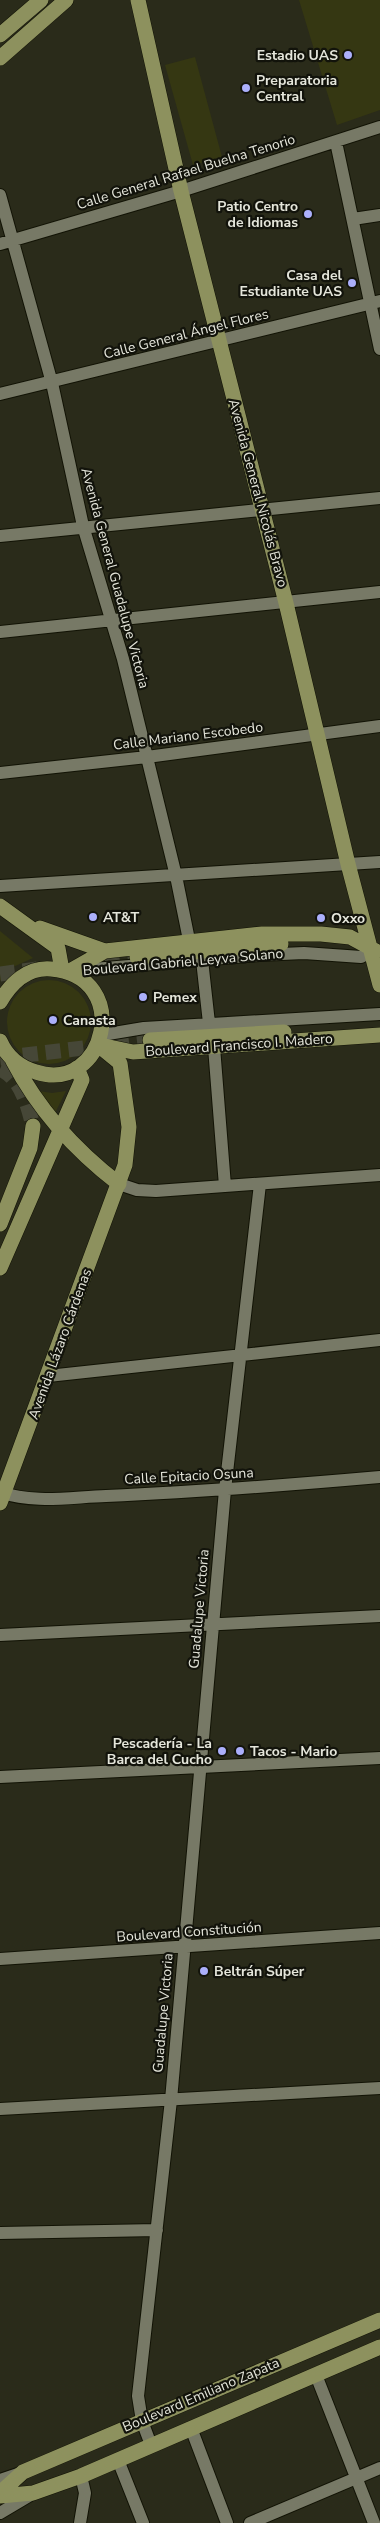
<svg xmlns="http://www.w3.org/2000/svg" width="380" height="2523" font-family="'Nunito Sans',sans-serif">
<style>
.green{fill:#353712}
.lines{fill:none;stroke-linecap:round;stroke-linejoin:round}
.major-tunnel{stroke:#464737;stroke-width:15;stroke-dasharray:15 8;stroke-linecap:butt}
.minor-casing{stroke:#121305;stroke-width:14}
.major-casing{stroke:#121305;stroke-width:16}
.minor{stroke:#777966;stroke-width:12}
.major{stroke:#8d915e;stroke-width:15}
.poi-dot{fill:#abaffb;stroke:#12130b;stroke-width:2}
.labels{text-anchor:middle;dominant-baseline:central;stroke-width:4.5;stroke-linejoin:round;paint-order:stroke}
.poi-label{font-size:14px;font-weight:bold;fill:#e5e6db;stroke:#12130b;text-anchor:start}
.street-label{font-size:14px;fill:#e5e6db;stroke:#12130b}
</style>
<rect width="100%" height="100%" fill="#2a2b1a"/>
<path class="green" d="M299,0h81v110l-43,15z
M195,57l27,100 -29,8 -28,-100z
M0,931l33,27 -20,9 -13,14z
M7 1022a42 42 0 1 1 84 0a42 42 0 1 1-84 0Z
M32,1090l20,3 14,-2 -11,22z"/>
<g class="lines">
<path class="major-tunnel" d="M82,964l55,-7
M0,974l37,-5
M0,1058l150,-18
M0,1069c21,9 28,37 33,57"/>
<defs>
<path id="minor" d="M336,142l44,207
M0,195l52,188 31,143 40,133 53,217 13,64
M353,219l27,-4
M0,244l181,-53 199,-64
M0,394l380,-93
M0,536l380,-38
M0,632l380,-40
M0,773l147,-16 233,-31
M0,886l380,-24
M202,960l7,63
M70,971l189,-16 45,-2 57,4 12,-7
M102,1035l42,-7 236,-14
M214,1047l11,139
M119,1184l18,6 19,1 224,-16
M48,1376l332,-36
M0,1492c33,12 71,5 106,4 92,-4 183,-11 274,-19
M0,1635l380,-19
M0,1777l380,-19
M0,1959l380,-26
M0,2109l380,-21
M0,2233l157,-3
M316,2375l58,148
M191,2428l36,95
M151,2445l-9,-24 -4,-25 33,-296 54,-610 35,-306
M118,2460l25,63
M0,2480l21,-7
M0,2513l32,-19
M80,2523l5,-30 -4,-17
M250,2523l130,-55"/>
<path id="major" d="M138,0l43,191 105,412 62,261 32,121
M0,35l41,-35
M0,58l66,-58
M0,906l58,42 4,22
M40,928l65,23
M137,957l144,-13
M68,972l37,-21 157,-17h59l29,3 26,14
M0,1002c11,-19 28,-35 51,-33 83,7 55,126 -15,103 -17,-5 -29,-15 -36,-31
M150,1040l134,-8
M100,1045l33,7 247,-17
M13,1061c25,48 63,90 106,123
M0,1224l30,-76 3,-22
M0,1268l82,-188 -5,-12
M0,1503l125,-338 4,-38 -9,-64 -22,-18
M0,2493l23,-21 357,-152
M0,2496l33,-3 48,-17 299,-129"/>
</defs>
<use href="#minor" class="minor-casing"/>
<use href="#major" class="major-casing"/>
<use href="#minor" class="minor"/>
<use href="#major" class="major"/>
</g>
<g class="poi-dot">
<circle cx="348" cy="55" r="5"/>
<circle cx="246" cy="88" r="5"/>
<circle cx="308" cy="214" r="5"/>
<circle cx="352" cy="283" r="5"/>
<circle cx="93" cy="917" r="5"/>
<circle cx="321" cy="918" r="5"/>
<circle cx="143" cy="997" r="5"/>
<circle cx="53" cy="1020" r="5"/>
<circle cx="222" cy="1751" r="5"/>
<circle cx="240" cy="1751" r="5"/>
<circle cx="204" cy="1971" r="5"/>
</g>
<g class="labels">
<g class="poi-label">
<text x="338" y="55" text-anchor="end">Estadio UAS</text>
<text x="256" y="80">Preparatoria<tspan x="256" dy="16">Central</tspan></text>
<text x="298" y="206" text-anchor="end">Patio Centro<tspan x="298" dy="16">de Idiomas</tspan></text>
<text x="342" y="275" text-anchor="end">Casa del<tspan x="342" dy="16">Estudiante UAS</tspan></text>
<text x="103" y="917">AT&amp;T</text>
<text x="331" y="918">Oxxo</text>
<text x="153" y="997">Pemex</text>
<text x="63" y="1020">Canasta</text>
<text x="212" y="1743" text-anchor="end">Pescadería - La<tspan x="212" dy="16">Barca del Cucho</tspan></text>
<text x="250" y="1751">Tacos - Mario</text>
<text x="214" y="1971">Beltrán Súper</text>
</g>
<g class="street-label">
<text transform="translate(186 172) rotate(-17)">Calle General Rafael Buelna Tenorio</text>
<text transform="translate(186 334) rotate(-14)">Calle General Ángel Flores</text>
<text transform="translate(258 493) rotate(75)">Avenida General Nicolás Bravo</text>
<text transform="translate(115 578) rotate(75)">Avenida General Guadalupe Victoria</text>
<text transform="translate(188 736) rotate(-7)">Calle Mariano Escobedo</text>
<text transform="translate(183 962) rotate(-5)">Boulevard Gabriel Leyva Solano</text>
<text transform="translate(239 1045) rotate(-4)">Boulevard Francisco I. Madero</text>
<text transform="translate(60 1344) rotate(-70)">Avenida Lázaro Cárdenas</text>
<text transform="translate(189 1476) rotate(-3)">Calle Epitacio Osuna</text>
<text transform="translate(199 1609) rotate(-85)">Guadalupe Victoria</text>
<text transform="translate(189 1932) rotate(-4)">Boulevard Constitución</text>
<text transform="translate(163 2013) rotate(-85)">Guadalupe Victoria</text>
<text transform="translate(201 2395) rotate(-23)">Boulevard Emiliano Zapata</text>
</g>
</g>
</svg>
